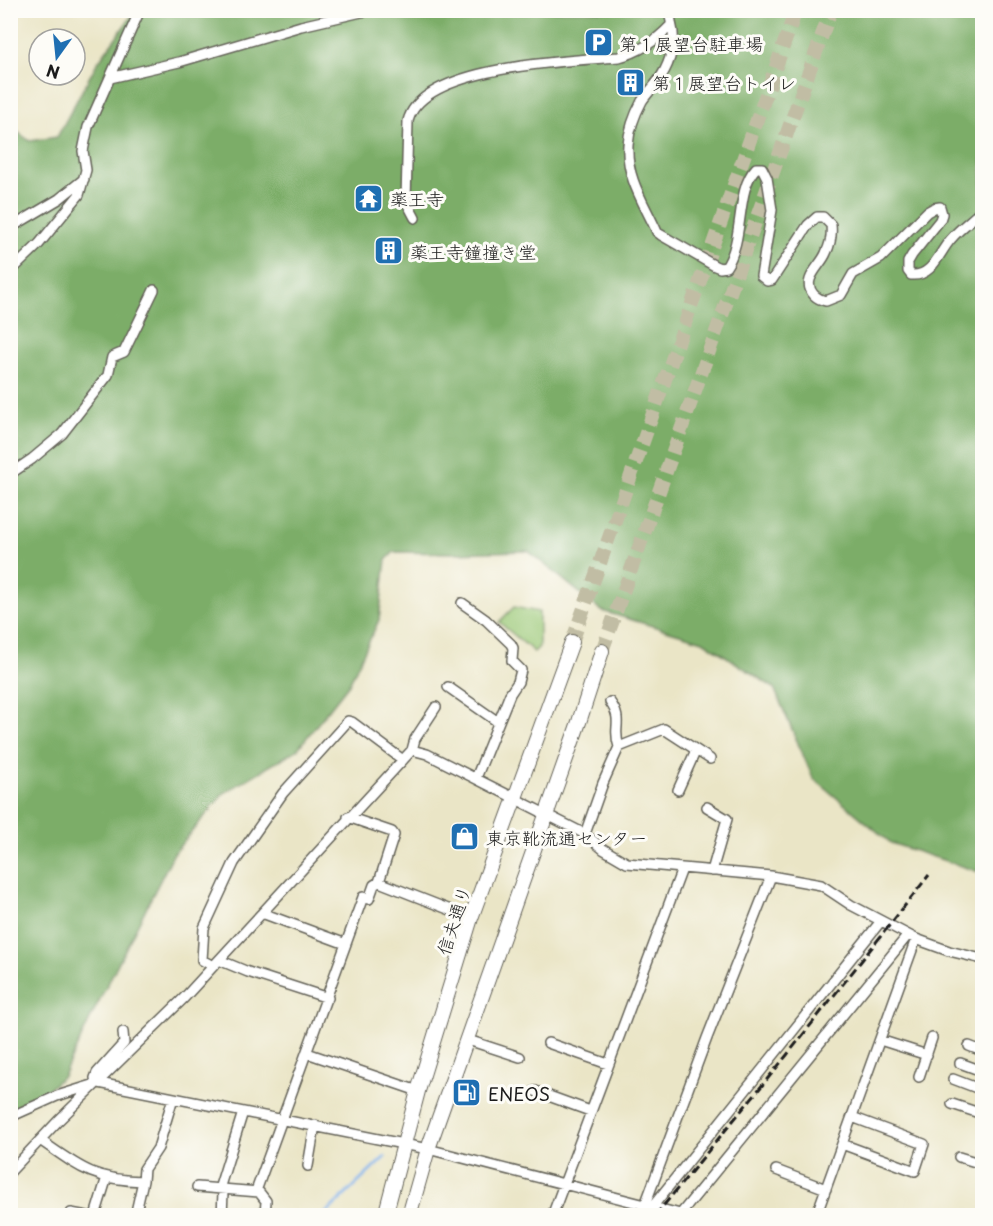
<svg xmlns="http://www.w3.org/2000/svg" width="993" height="1226" font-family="'Playpen Sans','Klee One',sans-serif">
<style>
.green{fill:#9bc978;stroke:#5c724a;stroke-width:1.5}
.forest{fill:#7cad68;stroke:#4c6442;stroke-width:1.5}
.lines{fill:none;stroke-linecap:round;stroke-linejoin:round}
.stream{stroke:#7fb1eb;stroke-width:3}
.highway-tunnel{stroke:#c1bda4;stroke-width:14;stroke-dasharray:14 7;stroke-linecap:butt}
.minor-casing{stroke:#646258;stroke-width:12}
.highway-casing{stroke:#646258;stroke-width:16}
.minor{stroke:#fff;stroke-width:9}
.highway{stroke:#fff;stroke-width:14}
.rail{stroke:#1c1c1c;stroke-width:3;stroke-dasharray:9 4.5;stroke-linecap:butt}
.labels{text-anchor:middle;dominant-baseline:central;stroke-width:6;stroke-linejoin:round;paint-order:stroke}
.poi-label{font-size:18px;fill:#1c1c1c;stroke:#fdfcf7;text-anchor:start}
.street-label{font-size:18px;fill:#1c1c1c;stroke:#fdfcf7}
</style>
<rect width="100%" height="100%" fill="#fdfcf7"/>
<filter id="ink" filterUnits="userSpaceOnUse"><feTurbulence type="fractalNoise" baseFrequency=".0167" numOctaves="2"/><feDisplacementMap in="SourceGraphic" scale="12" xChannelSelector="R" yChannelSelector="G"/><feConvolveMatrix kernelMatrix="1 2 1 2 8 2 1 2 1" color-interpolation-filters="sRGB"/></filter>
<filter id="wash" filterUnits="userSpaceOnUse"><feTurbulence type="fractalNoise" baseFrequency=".008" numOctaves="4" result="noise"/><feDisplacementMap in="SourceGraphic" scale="24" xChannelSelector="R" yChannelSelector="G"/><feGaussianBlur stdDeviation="1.35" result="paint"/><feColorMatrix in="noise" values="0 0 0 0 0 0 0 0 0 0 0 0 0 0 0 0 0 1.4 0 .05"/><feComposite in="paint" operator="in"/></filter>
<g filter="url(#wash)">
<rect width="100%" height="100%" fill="#eae5c6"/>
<path class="green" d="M514,607l25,5v35l-5,5 -35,-30z"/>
<path class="forest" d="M135,11h847v862l-91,-30 -78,-65 -39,-90 -71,-47 -101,-30 -74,-60 -76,2 -58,-1 -8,8 -7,60 -30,64 -52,66 -73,43 -50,60 -81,160 -30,63 -19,17 -33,20 -1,-986 20,14 27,-4 39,-72z"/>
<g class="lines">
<path class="stream" d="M323,1216l62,-59"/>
</g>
</g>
<g filter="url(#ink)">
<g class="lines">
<path class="highway-tunnel" d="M572,642l224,-632
M602,651l229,-641"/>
<defs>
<path id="minor" d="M667,10c5,7 3,10 5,17 4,15 -2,35 -10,48 -6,10 -14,17 -20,26 -7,13 -13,30 -14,44 -2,33 16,58 29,87l4,3 54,31 5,2 6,-1c19,-28 9,-77 30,-99h6l5,10 5,32 -11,66 6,5 5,-1 36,-55 9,-8h6l8,8c1,9 -1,20 -5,28 -5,13 -26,27 -12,42 4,4 7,5 12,6l15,-6 12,-21 28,-16 46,-46 7,-4 6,-1 2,7 -2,6 -28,35 -4,7v9l3,4c22,2 28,-23 40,-36 9,-11 21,-19 31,-29
M110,78l69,-16 122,-36 69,-16
M415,218l-9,-17 2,-80c14,-56 163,-60 211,-64 21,-5 37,-16 52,-32
M10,228l49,-29 25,-20
M10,272l29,-28 40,-49 7,-25 -3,-19 5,-24 52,-117
M10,474l22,-15 30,-25 46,-59 4,-18 12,-5 30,-62
M462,603l24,17 25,24 2,4 -1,13 9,9 -3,12 -8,12 -34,84
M448,687l50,35
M610,702c14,19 2,26 9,45
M412,750l15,4 158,80 18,15 24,14 144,13 50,9 30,20 65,34 33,12 33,8
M678,790l18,-40
M707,807l20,12 -15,52
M585,834l18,-51 16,-36 45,-18 46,30
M379,882l92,36
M262,913l84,31
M219,960l29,12 80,26
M213,966l-11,-6 2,-32 30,-65 49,-70 65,-72 4,1 51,38
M468,1040l52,17
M880,1040l47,15
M548,1043l60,21
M969,1046l13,5
M307,1053l111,38
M960,1063l22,8
M919,1077l13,-39
M953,1079l29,11
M99,1083l-4,-5 2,-5 27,-30 -1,-11
M535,1091l55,20
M952,1104l30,10
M10,1117l47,-21 42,-13 329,66 260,67
M40,1140c39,27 53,40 103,41
M842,1144l73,27 9,-27 -72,-27
M959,1157l23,7
M308,1166l7,-41
M776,1170l50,19
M10,1172l48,-51 126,-123 228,-248 3,-11 21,-32
M197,1187l62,5 7,9 -1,15
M256,1191l107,-294 6,2 5,-14 5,-3 15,-47 -2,-3 -44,-15
M645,1205l62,-167 64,-162
M71,1213l16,3
M95,1216l12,-39
M135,1216l8,-35 1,-12 14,-21 15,-50
M222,1216l1,-24 -3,-6 23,-74
M552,1216l130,-347
M645,1216l236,-295
M679,1216l229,-281
M816,1216l100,-277"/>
<path id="highway" d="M385,1216l33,-125 53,-173 101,-276
M409,1216l19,-67 151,-427 23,-71"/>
</defs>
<use href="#minor" class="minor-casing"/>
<use href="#highway" class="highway-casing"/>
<use href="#minor" class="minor"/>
<use href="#highway" class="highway"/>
<path class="rail" d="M655,1216l132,-161 142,-180"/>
</g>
</g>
<defs>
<symbol id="parking-square" viewBox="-11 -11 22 22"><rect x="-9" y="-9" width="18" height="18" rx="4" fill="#1f6fb2" stroke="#fdfcf7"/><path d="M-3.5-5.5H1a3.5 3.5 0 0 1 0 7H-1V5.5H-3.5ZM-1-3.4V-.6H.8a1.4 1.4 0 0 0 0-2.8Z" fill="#fff"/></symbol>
<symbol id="building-square" viewBox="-11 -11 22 22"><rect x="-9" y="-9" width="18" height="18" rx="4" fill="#1f6fb2" stroke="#fdfcf7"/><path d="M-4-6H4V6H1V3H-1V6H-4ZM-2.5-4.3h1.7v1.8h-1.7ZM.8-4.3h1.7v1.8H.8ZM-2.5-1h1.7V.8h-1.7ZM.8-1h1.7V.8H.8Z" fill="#fff"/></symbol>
<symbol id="temple-square" viewBox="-11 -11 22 22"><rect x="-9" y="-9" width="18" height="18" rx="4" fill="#1f6fb2" stroke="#fdfcf7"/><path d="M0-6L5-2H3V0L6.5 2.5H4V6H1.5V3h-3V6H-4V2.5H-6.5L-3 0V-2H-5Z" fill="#fff"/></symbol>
<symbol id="shop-square" viewBox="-11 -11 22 22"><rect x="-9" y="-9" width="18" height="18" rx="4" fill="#1f6fb2" stroke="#fdfcf7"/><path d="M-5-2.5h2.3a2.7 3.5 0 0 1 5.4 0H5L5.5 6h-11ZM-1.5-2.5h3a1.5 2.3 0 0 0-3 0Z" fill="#fff"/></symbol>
<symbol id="fuel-square" viewBox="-11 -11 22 22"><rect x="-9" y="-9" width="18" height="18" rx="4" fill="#1f6fb2" stroke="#fdfcf7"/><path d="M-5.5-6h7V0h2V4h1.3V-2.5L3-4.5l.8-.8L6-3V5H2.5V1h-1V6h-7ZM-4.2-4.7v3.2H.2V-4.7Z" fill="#fff"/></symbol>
</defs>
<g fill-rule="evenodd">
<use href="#parking-square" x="582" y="26" width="33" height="33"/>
<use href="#building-square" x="614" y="66" width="33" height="33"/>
<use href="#temple-square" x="352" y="182" width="33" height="33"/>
<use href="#building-square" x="372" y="234" width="33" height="33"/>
<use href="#shop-square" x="448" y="820" width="33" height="33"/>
<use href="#fuel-square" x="450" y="1076" width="33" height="33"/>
</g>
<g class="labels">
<g class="poi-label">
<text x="619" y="43">第１展望台駐車場</text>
<text x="652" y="82">第１展望台トイレ</text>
<text x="390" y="198">薬王寺</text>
<text x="410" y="251">薬王寺鐘撞き堂</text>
<text x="486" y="837">東京靴流通センター</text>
<text x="488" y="1093">ENEOS</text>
</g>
<g class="street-label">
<text transform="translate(453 920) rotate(-72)">信夫通り</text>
</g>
</g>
<rect width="993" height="1226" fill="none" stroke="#fdfcf7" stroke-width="36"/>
<g transform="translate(57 57) rotate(195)"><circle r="28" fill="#fdfcf7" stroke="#a3a29f" stroke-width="1.5"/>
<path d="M0-4.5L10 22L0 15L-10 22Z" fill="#1f6fb2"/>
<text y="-9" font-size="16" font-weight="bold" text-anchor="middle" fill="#1c1c1c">N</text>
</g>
</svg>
